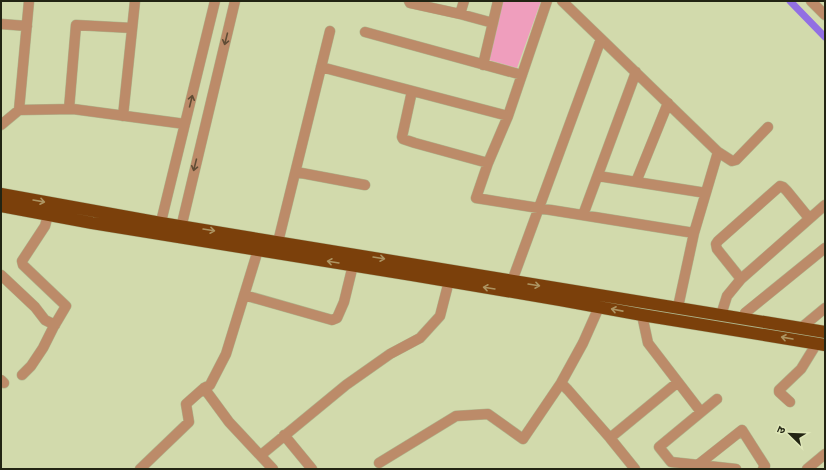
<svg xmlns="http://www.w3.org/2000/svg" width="826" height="470" font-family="'Source Sans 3','Noto Sans Devanagari',sans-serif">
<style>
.green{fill:#ef9ebd}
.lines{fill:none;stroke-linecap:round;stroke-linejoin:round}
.canal{stroke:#926fe3;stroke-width:7}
.minor-casing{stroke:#afb68d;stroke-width:11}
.highway-casing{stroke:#afb68d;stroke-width:13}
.minor{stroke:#bc8b69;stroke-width:10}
.highway{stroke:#7b400b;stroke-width:12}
.oneway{stroke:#604d35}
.oneway2{stroke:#ad9462}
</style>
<rect width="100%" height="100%" fill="#d2daac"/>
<path class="green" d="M503,1h38l-24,67 -28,-8z"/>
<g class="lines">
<path class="canal" d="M790,1l35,36"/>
<defs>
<path id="minor" d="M409,1l1,2 50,11 33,9
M547,1l-39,115 -20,47 -12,35 218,35
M562,1l156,151 14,9 4,-1 32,-33
M811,1l14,14
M460,14l4,-13
M1,24l26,2
M365,32l157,43
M483,65l15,-64
M321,67l187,49
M412,91l-10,46 1,2 12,4 73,20
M69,109l7,-84 56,3
M19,110l54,-1 112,15
M123,116l12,-115
M1,125l18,-15 10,-109
M296,172l69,13
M598,176l108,17
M636,182l32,-79
M583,215l53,-143
M159,230l56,-229
M180,232l55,-231
M278,242l52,-211
M1,275l34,32 10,13 10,5
M741,279l-24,-30 -1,-5 2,-3 62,-55 3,1 4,4 22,27
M512,281l89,-242
M244,295l88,25 5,-2 7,-16 9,-37
M678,307l16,-74 24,-81
M642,315l6,28 53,69
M721,315l6,-19 14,-17 84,-74
M744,318l1,-5 80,-65
M801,328l24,-20
M22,375l9,-9 12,-18 10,-20 13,-22 -43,-41 -1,-4 23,-35 3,-11
M1,380l3,3
M561,383l7,7 42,48 25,31
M204,388l25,34 44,47
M717,399l-58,48 12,15 65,7
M790,402l-11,-10v-2l22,-21 16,-26
M284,435l28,34
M610,438l68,-56
M261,455l85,-70 44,-31 30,-16 20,-22 9,-35
M379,463l77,-47 32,-2 35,25 38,-56 22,-40 16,-36
M699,464l43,-34 23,36 -2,3
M140,469l49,-47 -3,-18 18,-16 6,-3 16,-31 32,-104
M807,469l18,-15"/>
<path id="highway" d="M1,194l160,29 664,109
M1,206l91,17 320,52 148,25 82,15 183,30"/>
</defs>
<use href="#minor" class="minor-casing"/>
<use href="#highway" class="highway-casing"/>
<use href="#minor" class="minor"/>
<use href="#highway" class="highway"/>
</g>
<defs><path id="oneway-shaft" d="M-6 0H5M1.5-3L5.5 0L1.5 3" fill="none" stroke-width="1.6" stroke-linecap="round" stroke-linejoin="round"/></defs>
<g class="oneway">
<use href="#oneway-shaft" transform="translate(226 39) rotate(104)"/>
<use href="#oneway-shaft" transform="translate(191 101) rotate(-76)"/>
<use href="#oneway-shaft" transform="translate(195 165) rotate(104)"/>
</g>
<g class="oneway2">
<use href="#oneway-shaft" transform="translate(39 201) rotate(10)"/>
<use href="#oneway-shaft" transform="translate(209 230) rotate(9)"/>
<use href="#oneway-shaft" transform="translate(379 258) rotate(9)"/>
<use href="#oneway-shaft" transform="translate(333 262) rotate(-171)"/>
<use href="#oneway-shaft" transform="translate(534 285) rotate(9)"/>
<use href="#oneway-shaft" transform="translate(489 288) rotate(-171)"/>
<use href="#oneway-shaft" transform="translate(617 310) rotate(-169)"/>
<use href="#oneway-shaft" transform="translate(787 338) rotate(-170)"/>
</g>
<rect width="826" height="470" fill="none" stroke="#222413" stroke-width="4"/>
<g transform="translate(790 434) rotate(293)" stroke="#dfe7b9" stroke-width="3" paint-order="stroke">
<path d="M0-3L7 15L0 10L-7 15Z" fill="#222413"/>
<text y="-6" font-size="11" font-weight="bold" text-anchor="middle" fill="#222413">उ</text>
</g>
</svg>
